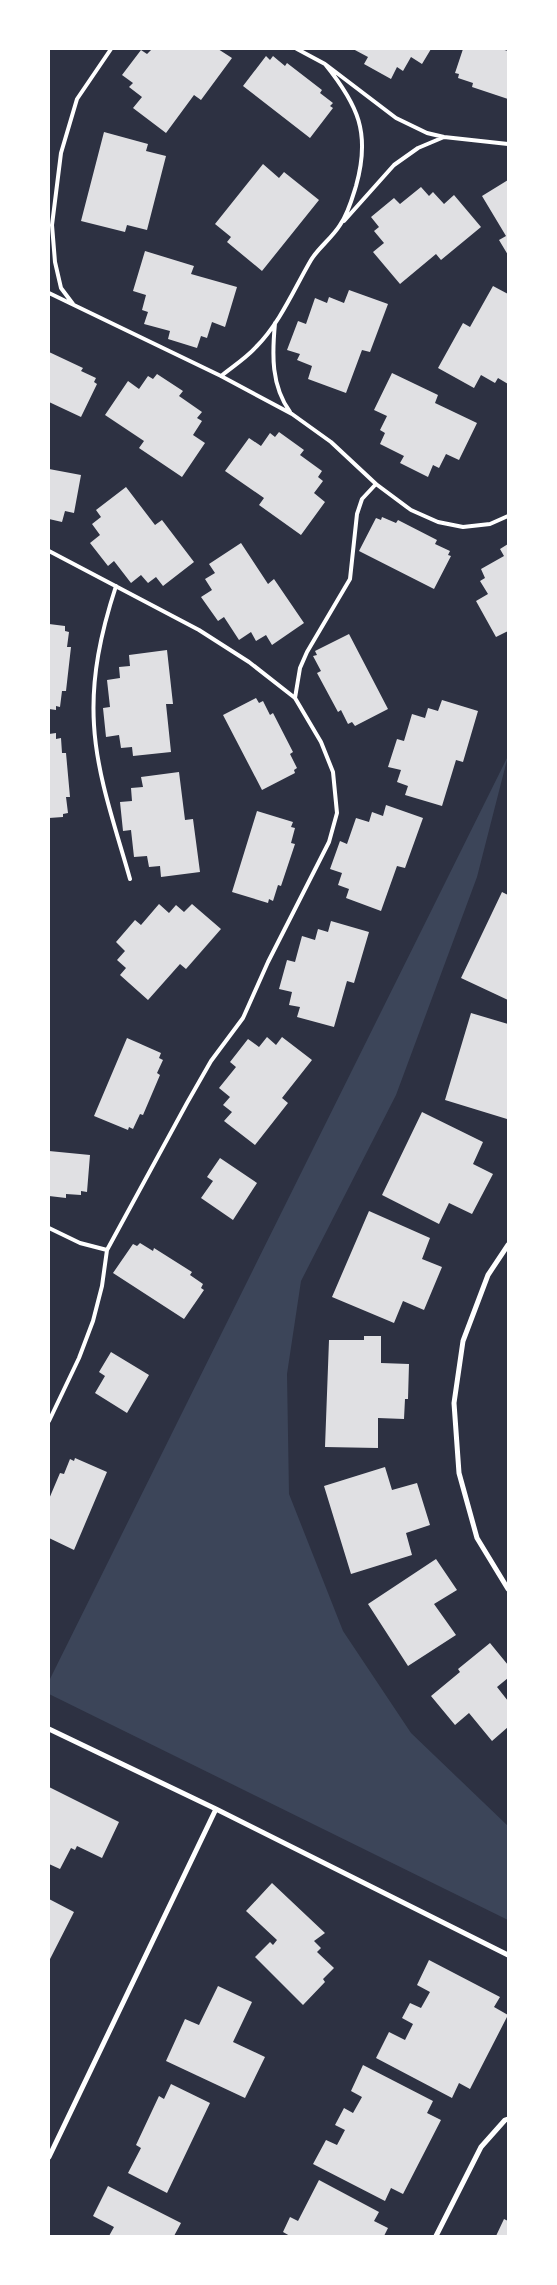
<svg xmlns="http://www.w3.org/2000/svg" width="557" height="2285" font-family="Montserrat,sans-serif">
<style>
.green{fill:#3c4559}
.building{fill:#e0e0e3}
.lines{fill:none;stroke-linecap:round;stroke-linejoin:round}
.service{stroke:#fff;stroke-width:4}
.minor{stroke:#fff;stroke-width:5}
</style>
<rect width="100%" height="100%" fill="#2d3142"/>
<path class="green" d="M508,756l-31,121 -81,218 -95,186 -14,93 2,120 54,137 68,102 97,93v94l-459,-226v-13z"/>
<path class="building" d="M152,49h66l14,9 -31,42 -7,-5 -28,38 -33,-25 9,-11 -13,-10 4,-4 -11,-8 19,-25 6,4z
M353,49h78l-9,15 -11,-7 -8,14 -6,-4 -6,12 -27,-15 4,-7z
M463,49h38l7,2v48l-36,-12 1,-4 -15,-5 1,-4 -4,-1z
M266,56l4,4 3,-4 12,10 2,-3 35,27 -2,3 13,10 -3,3 3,2 -23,30 -67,-52z
M104,132l44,12 -2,7 20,5 -19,74 -20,-5 -2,7 -44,-11z
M263,164l16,14 5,-6 35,28 -57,71 -35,-29 4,-5 -16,-13z
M508,180v75l-9,-15 7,-4 -24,-40z
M421,187l8,9 4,-4 11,12 10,-9 27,32 -40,33 -5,-6 -36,30 -27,-32 11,-9 -10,-12 5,-4 -8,-10 23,-19 6,6z
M145,251l49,15 -3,8 46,13 -12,40 -13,-5 -5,16 -6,-2 -4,12 -29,-9 2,-8 -26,-7 4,-12 -6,-2 4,-15 -13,-4z
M493,286l15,8v90l-10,-6 -3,5 -14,-8 -7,13 -36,-20 25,-45 7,4z
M349,290l39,14 -18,48 -8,-2 -16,43 -38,-14 4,-13 -15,-6 3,-6 -13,-4 11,-29 8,3 9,-26 12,5 2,-6 15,6z
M49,352l34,16 -2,3 15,7 -2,4 3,2 -16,33 -32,-15z
M392,373l46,22 -3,8 42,20 -18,37 -13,-6 -7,14 -6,-3 -5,12 -28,-14 4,-7 -24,-12 5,-11 -5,-3 7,-14 -13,-6z
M157,374l26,17 -4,5 23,16 -5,6 5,3 -9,14 12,8 -23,34 -43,-29 5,-7 -39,-26 23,-34 11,8 9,-13 5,3z
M279,432l25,18 -4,5 22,16 -4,6 5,4 -9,12 11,9 -24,33 -42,-30 5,-7 -39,-27 24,-33 12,8 9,-13 5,4z
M49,469l32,6 -7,38 -9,-2 -3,11 -13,-3z
M126,487l29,38 7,-5 32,42 -31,24 -7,-9 -8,6 -7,-8 -10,8 -17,-22 -6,5 -18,-23 10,-8 -8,-11 9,-7 -5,-7z
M382,517l14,6 2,-3 39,20 -2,4 15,7 -2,4 3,1 -17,33 -75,-38 17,-33 5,2z
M241,543l27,41 6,-5 30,44 -32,22 -6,-10 -10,6 -5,-9 -12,8 -15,-23 -6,4 -17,-24 11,-7 -7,-11 10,-6 -6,-9z
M508,544v87l-12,6 -20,-36 12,-7 -8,-13 5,-3 -4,-9 23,-13 -4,-7z
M49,624l16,2v5l4,1 -2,15h4l-5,44h-4l-2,16 -4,-1v4l-7,-1z
M349,634l39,75 -33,17 -3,-4 -4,2 -7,-14 -3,2 -21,-39 4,-2 -8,-15 4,-1 -2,-4z
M167,650l6,54h-7l5,48 -38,4 -1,-9 -11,1 -2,-13 -13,2 -3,-29 7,-1 -3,-27 13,-2 -1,-11 11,-1 -1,-11z
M256,698l3,5 4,-2 7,14 3,-2 20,39 -3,2 7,14 -3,2 1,3 -33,17 -39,-75z
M442,700l36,11 -15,51 -7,-2 -14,46 -37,-11 3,-9 -11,-4 4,-12 -13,-3 9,-28 7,2 8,-27 13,4 3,-10 10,3z
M56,733v6l5,-1 1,15h4l4,44h-4l2,16 -5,1v3l-14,1v-84z
M179,772l6,48 8,-1 7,53 -39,5 -1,-11 -11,1 -2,-11 -13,1 -3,-27 -8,1 -3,-29 12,-1 -1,-13 12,-1 -2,-10z
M386,805l37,13 -18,50 -8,-2 -16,45 -35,-13 3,-9 -11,-4 4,-12 -12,-4 10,-28 7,3 9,-26 13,4 3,-10 11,4z
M257,811l36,11 -2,5 4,1 -4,15 4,1 -14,42 -3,-1 -5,16 -4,-2 -1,4 -36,-11z
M502,892l6,3v105l-47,-22z
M159,904l10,9 7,-8 8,7 8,-8 29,25 -35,40 -6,-5 -32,36 -28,-25 6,-7 -9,-8 8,-9 -9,-9 19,-22 6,5z
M331,921l38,11 -15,51 -7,-2 -13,46 -37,-10 3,-10 -11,-2 3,-13 -13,-3 8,-29 8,2 7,-26 13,4 3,-11 10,3z
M471,1013l37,11 -1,95 -62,-19z
M267,1037l9,8 6,-8 30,23 -30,38 6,5 -33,42 -31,-24 8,-9 -9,-7 7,-8 -11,-9 17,-21 -6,-5 18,-23 11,8z
M127,1038l34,15 -2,5 4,2 -6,13 3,2 -17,40 -3,-1 -7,15 -4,-2 -1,3 -34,-14z
M422,1112l61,30 -10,22 20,10 -21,40 -23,-11 -10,21 -57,-29z
M49,1151l41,4 -3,37 -6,-1v4l-15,-1v4l-17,-2z
M220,1158l37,25 -24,37 -32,-22 12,-17 -6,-4z
M369,1211l61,27 -8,21 20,8 -18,43 -21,-9 -9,22 -62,-26z
M140,1243l13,8 1,-3 38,24 -2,3 13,9 -2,4 3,2 -20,29 -71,-46 20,-29 4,2z
M364,1336h17v27l28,1 -1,35h-3l-1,20 -26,-1v30l-53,-1 4,-107h35z
M111,1352l38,23 -22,38 -32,-20 10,-17 -6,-4z
M75,1458l32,14 -33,78 -25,-12v-39l11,-26 4,1 6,-15 4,2z
M385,1467l7,23 25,-7 13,42 -24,8 6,22 -61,19 -27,-88z
M436,1559l21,31 -23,14 22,31 -48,31 -40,-62z
M490,1643l18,22v13l-11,9 11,14v26l-16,14 -23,-28 -14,12 -24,-29 29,-24 -2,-3z
M49,1787l70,35 -17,36 -25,-12 -2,4 -4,-2 -11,21 -11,-5z
M272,1883l53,50 -11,8 7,7 -4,4 17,16 -11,11 2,3 -22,23 -48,-48 15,-15 3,3 4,-5 -31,-29z
M49,1899l25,13 -25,49z
M429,1960l71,37 -6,10 14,8 -38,74 -11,-6 -7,15 -76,-40 13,-26 16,8 8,-16 -11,-6 8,-15 11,5 9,-16 -13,-7z
M218,1986l34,16 -19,40 32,15 -20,41 -79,-37 19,-42 14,6z
M363,2065l70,36 -6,12 14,7 -38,74 -12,-6 -6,13 -72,-37 13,-24 11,5 8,-15 -10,-5 9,-17 9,5 9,-16 -11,-6z
M171,2084l39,19 -43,90 -39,-20 13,-25 -5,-3 23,-49 5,3z
M319,2180l60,32 -5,9 14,7 -4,8h-94l-7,-4 7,-15 8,4z
M108,2186l73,37 -7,13h-65l5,-9 -21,-11z
M504,2219l4,2v15h-12z"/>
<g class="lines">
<path class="service" d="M297,49l28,15 71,54 31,15 17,4 64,7
M344,221l50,-56 24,-17 26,-11
M49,293l172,83 71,38 39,28 45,42 35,26 27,12 25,5 27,-3 18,-8
M73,304l-12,-16 -6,-26 -3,-37 9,-72 16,-54 34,-50
M275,323c-3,32 -4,62 15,89
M221,376c11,-9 25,-18 35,-29 24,-24 38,-58 55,-87 8,-13 21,-22 29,-35 8,-11 12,-26 16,-39 15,-53 2,-81 -31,-122
M49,551l150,79 50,32 46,36 26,44 12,30 4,41 -8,29 -61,120 -25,56 -32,43 -24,42 -80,147 -5,36 -9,35 -14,37 -30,63
M116,586c-15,46 -25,91 -22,139 3,52 22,104 36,154
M295,698l5,-30 7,-16 43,-73 7,-65 5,-15 14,-15
M49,1228l31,15 27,7"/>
<path class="minor" d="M508,1245l-20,30 -25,66 -9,62 5,70 18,65 31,51
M49,1729l167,80 292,146
M49,2157l167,-348
M436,2236l45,-89 24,-27 3,-1"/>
</g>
<rect width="557" height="2285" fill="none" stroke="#ffffff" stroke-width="100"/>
</svg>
